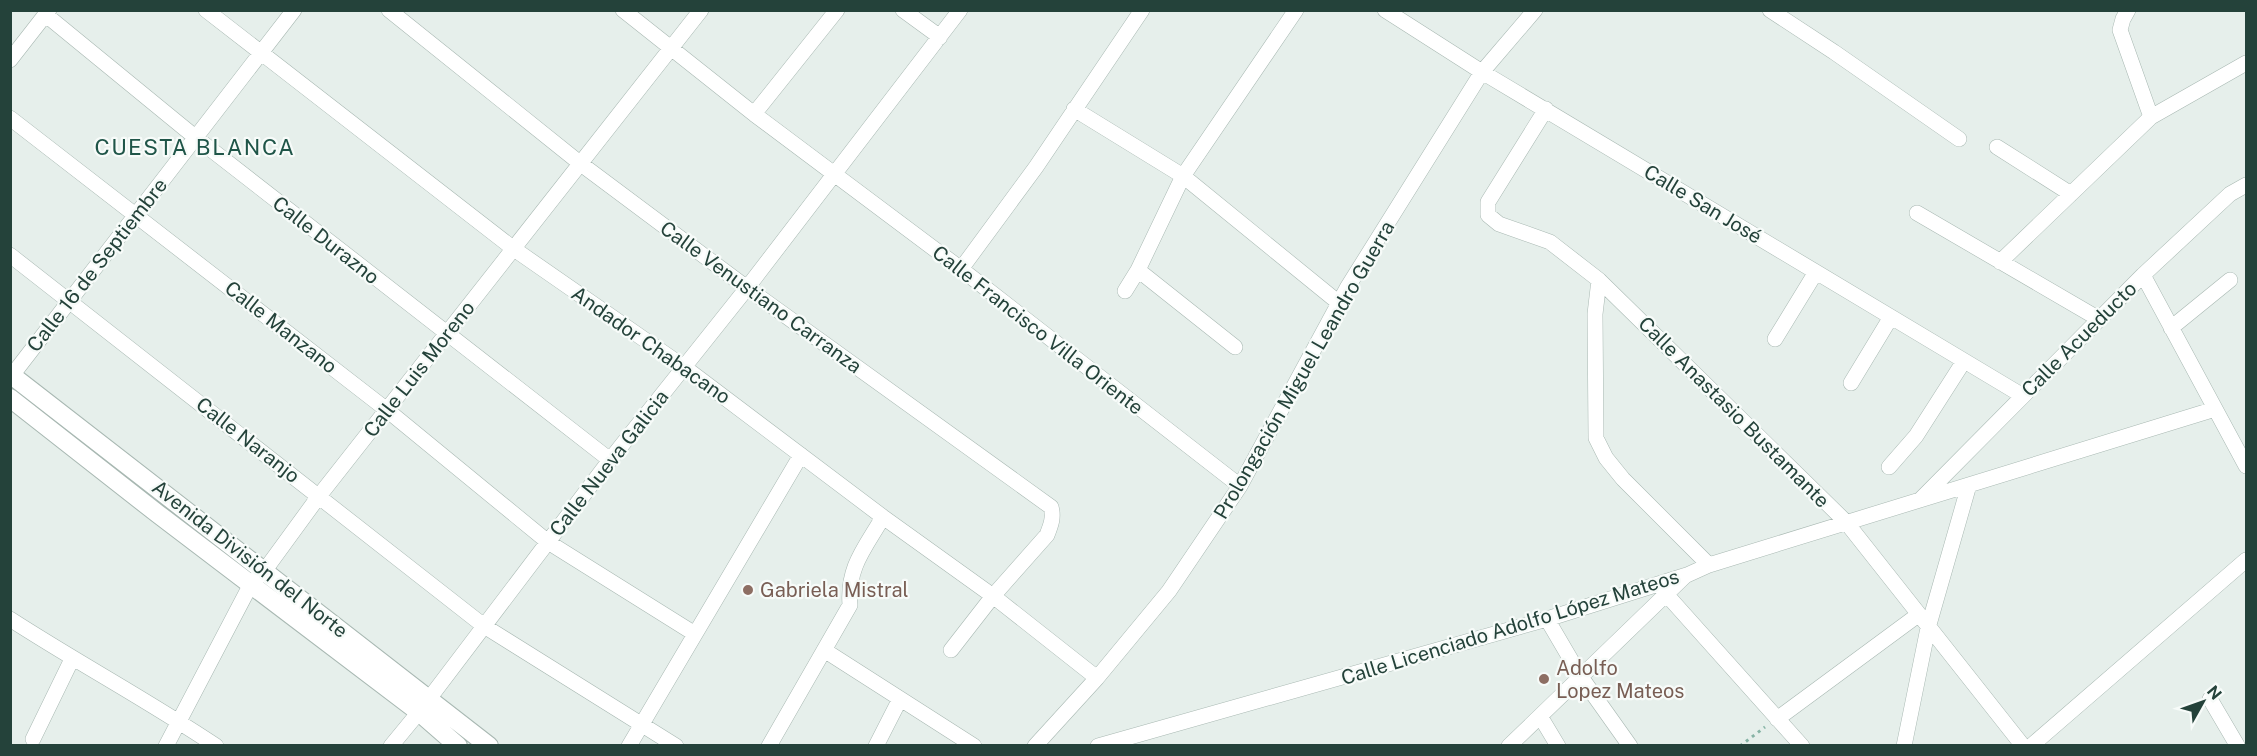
<svg xmlns="http://www.w3.org/2000/svg" width="2257" height="756" font-family="'Public Sans',sans-serif">
<style>
.lines{fill:none;stroke-linecap:round;stroke-linejoin:round}
.minor-casing{stroke:#a8b8b2;stroke-width:16}
.tertiary-casing{stroke:#a8b8b2;stroke-width:20}
.path{stroke:#86b3a5;stroke-width:3;stroke-dasharray:3 4.5;stroke-linecap:butt}
.minor{stroke:#fff;stroke-width:15}
.tertiary{stroke:#fff;stroke-width:18}
.education-dot{fill:#8d6e63;stroke:#f7fbf9;stroke-width:2}
.labels{text-anchor:middle;dominant-baseline:central;stroke-width:4.5;stroke-linejoin:round;paint-order:stroke}
.street-label{font-size:20px;fill:#24423a;stroke:#f7fbf9}
.education-label{font-size:20px;fill:#785e54;stroke:#f7fbf9;text-anchor:start}
.quarter-label{font-size:22px;letter-spacing:1.5px;fill:#1f5548;stroke:#f7fbf9}
</style>
<rect width="100%" height="100%" fill="#e6efeb"/>
<g class="lines">
<defs>
<path id="minor" d="M206,10l308,239 170,118 199,150 110,79 104,82
M389,10l192,154 166,124 304,219c3,10 0,18 -4,28l-54,61 -42,54
M623,10l131,104 207,155 279,217
M903,10l37,27
M1385,10l97,62 541,324
M1770,10l64,42 125,87
M2128,10l-5,9 -3,11 31,87
M46,15l149,122 415,323
M10,60l39,-50
M1074,109l109,67 156,127
M1546,109l-58,93v13l11,9 51,18 49,38 247,242 177,224
M754,114l83,-104
M10,118l377,292 161,132 147,92
M1997,147l74,47
M1917,213l182,106
M10,255l474,371 192,120
M2000,262l151,-145 95,-54
M961,269l75,-102 106,-157
M1138,270l97,77
M2143,275l103,191
M1599,280l-4,34 1,124 10,20 17,21 86,86
M1125,291l13,-21 45,-94 113,-166
M2171,328l59,-48
M1775,339l41,-67
M10,378l284,-368
M1851,383l40,-66
M1889,467l27,-31 48,-75
M1921,499l222,-224 87,-81 16,-9
M1666,594l136,152
M10,619c68,44 139,82 206,127
M1547,619l34,58 49,69
M824,650l150,96
M2210,699l27,46
M1540,716l18,30
M1777,719l141,-104
M33,739l39,-80
M166,746l85,-162 14,-14 54,-74 382,-486
M391,746l28,-34 191,-252 137,-172 213,-278
M629,746l172,-291
M769,746l81,-141c-3,-38 15,-57 33,-88
M876,746l24,-47
M1035,746l62,-68 72,-87 71,-105 107,-198 135,-216 53,-62
M1098,746l449,-127 140,-44 22,-10 506,-156
M1509,746l175,-169
M1904,746l24,-118 41,-143
M2031,746l215,-186"/>
<path id="tertiary" d="M10,374l479,372
M10,398l148,116 261,198 39,34"/>
</defs>
<use href="#minor" class="minor-casing"/>
<use href="#tertiary" class="tertiary-casing"/>
<path class="path" d="M1740,746l25,-19"/>
<use href="#minor" class="minor"/>
<use href="#tertiary" class="tertiary"/>
</g>
<g class="education-dot">
<circle cx="748" cy="590" r="6"/>
<circle cx="1544" cy="679" r="6"/>
</g>
<g class="labels">
<g class="street-label">
<text transform="translate(1703 204) rotate(31)">Calle San José</text>
<text transform="translate(326 240) rotate(38)">Calle Durazno</text>
<text transform="translate(97 265) rotate(-52)">Calle 16 de Septiembre</text>
<text transform="translate(761 297) rotate(36)">Calle Venustiano Carranza</text>
<text transform="translate(281 327) rotate(38)">Calle Manzano</text>
<text transform="translate(1038 330) rotate(38)">Calle Francisco Villa Oriente</text>
<text transform="translate(2079 339) rotate(-45)">Calle Acueducto</text>
<text transform="translate(651 345) rotate(35)">Andador Chabacano</text>
<text transform="translate(419 369) rotate(-52)">Calle Luis Moreno</text>
<text transform="translate(1304 370) rotate(-60)">Prolongación Miguel Leandro Guerra</text>
<text transform="translate(1734 412) rotate(45)">Calle Anastasio Bustamante</text>
<text transform="translate(248 440) rotate(38)">Calle Naranjo</text>
<text transform="translate(609 463) rotate(-52)">Calle Nueva Galicia</text>
<text transform="translate(250 559) rotate(38)">Avenida División del Norte</text>
<text transform="translate(1510 627) rotate(-17)">Calle Licenciado Adolfo López Mateos</text>
</g>
<g class="education-label">
<text x="760" y="590">Gabriela Mistral</text>
<text x="1556" y="668">Adolfo<tspan x="1556" dy="23">Lopez Mateos</tspan></text>
</g>
<g class="quarter-label">
<text x="195" y="147">CUESTA BLANCA</text>
</g>
</g>
<rect width="2257" height="756" fill="none" stroke="#24423a" stroke-width="24"/>
<g transform="translate(2203 702) rotate(50)" stroke="#f7fbf9" stroke-width="4.5" paint-order="stroke">
<path d="M0-4.5L10 22L0 15L-10 22Z" fill="#24423a"/>
<text y="-9" font-size="16" font-weight="bold" text-anchor="middle" fill="#24423a">N</text>
</g>
</svg>
